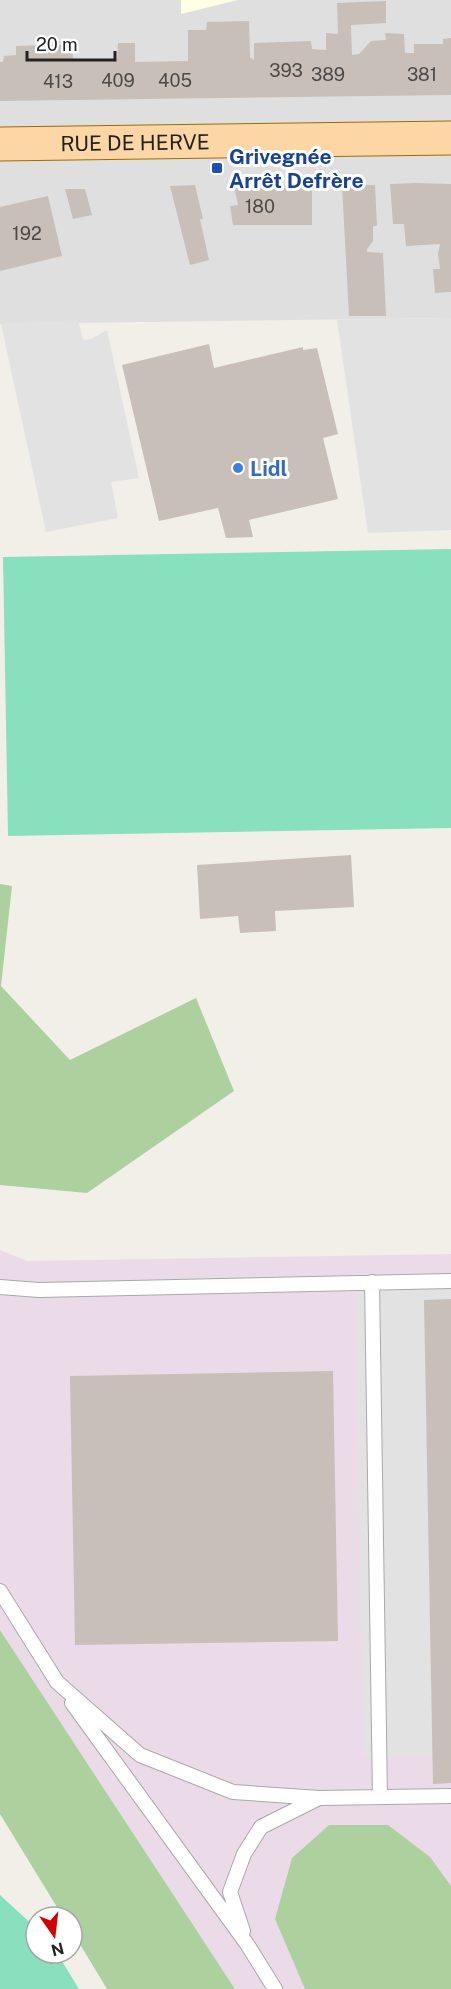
<svg xmlns="http://www.w3.org/2000/svg" width="451" height="1989" font-family="'Public Sans',sans-serif">
<style>
.residential{fill:#e0dfdf}
.industrial{fill:#ebdbe8}
.education{fill:#ffffe5}
.forest{fill:#add19e}
.pitch{fill:#88e0be}
.parking{fill:#e2e2e2}
.building{fill:#c7bfb8}
.lines{fill:none;stroke-linecap:round;stroke-linejoin:round}
.lane-casing{stroke:#a9a9a9;stroke-width:16}
.primary-casing{stroke:#a06b00;stroke-width:35}
.lane{stroke:#fff;stroke-width:14}
.primary{stroke:#fcd6a4;stroke-width:33}
.transit-dot{fill:#1a4fb4;stroke:#fff;stroke-width:2}
.shop-dot{fill:#3f7fe0;stroke:#fff;stroke-width:2}
.labels{text-anchor:middle;dominant-baseline:central;stroke-width:6;stroke-linejoin:round;paint-order:stroke}
.number-label{font-size:18px;fill:#4b4948}
.street-label{font-size:21px;fill:#222;stroke:#fff}
.transit-label{font-size:21px;font-weight:bold;fill:#164399;stroke:#fff;text-anchor:start}
.shop-label{font-size:21px;font-weight:bold;fill:#366cbe;stroke:#fff;text-anchor:start}
</style>
<rect width="100%" height="100%" fill="#f2efe9"/>
<path class="residential" d="M0,0h451v318l-451,6z"/>
<path class="industrial" d="M0,1250l27,11 424,-7v735h-216l-235,-359z"/>
<path class="education" d="M181,0h57l-57,14z"/>
<path class="forest" d="M0,884l12,2 -11,100 69,74 126,-62 38,93 -147,102 -87,-8z
M0,1630l235,359h-128l-35,-58v-14h-9l-63,-103z
M329,1825h59l42,32 21,29v103h-146l-30,-70 17,-61z"/>
<path class="pitch" d="M451,549v279l-443,8 -5,-279z
M0,1895l36,33v25h21l22,36h-79z"/>
<path class="parking" d="M451,318v212l-83,3 -31,-213z
M78,320l5,20 8,-1 16,-9 32,148 -28,4 7,36 -72,14 -45,-208z
M451,1290v466l-88,1 -7,-466z"/>
<path class="building" d="M386,1v22l-35,2 1,30 7,-1 12,-13 15,-1 -1,-7 19,1 1,19h9v-9h29v-5l8,-1v57l-451,6v-39h3l1,-6 12,-1v-9l56,-2 1,17h28l16,-1 1,-17h17v19l53,-1v-31h18l1,-8 42,-1 1,36 4,3v-17l57,-2 1,8 14,1v-17l12,1 -1,-31z
M416,183l35,1v108l-16,1 -2,-24h7l-2,-15 2,-10 -34,2 -2,-22h-11l-3,-40z
M195,185l8,34h-3l9,41 -19,5 -20,-79z
M342,185h33l2,41h-4v15l-6,8v3l16,1 3,63h-37z
M234,186h78v39h-79l-3,-19 8,-1z
M65,189h20l7,26 -19,4z
M48,196l14,60 -62,15v-64z
M209,344l5,24 89,-21v3l14,-2 21,86 -15,4 15,61 -89,21 4,17 -27,1 -8,-30 -59,13 -37,-156z
M351,855l3,52 -79,4 1,20 -36,2 -2,-17 -38,3 -3,-54z
M451,1299v484l-18,1 -9,-484z
M333,1371l5,270 -263,4 -5,-269z"/>
<g class="lines">
<defs>
<path id="lane" d="M372,1282l8,515
M0,1287l39,3 412,-9
M0,1591l57,91 83,73 93,37 86,6 132,-2
M72,1703l175,241 28,45
M243,1931l-13,-39 14,-38 17,-27 56,-28"/>
<g id="primary">
<path id="s1" d="M0,144l451,-6"/>
</g>
</defs>
<use href="#lane" class="lane-casing"/>
<use href="#primary" class="primary-casing"/>
<use href="#lane" class="lane"/>
<use href="#primary" class="primary"/>
</g>
<rect class="transit-dot" x="211" y="162" width="12" height="12" rx="3"/>
<circle class="shop-dot" cx="238" cy="468" r="6"/>
<g class="labels">
<g class="number-label">
<text x="286" y="70">393</text>
<text x="328" y="74">389</text>
<text x="422" y="74">381</text>
<text x="118" y="80">409</text>
<text x="175" y="80">405</text>
<text x="58" y="81">413</text>
<text x="260" y="206">180</text>
<text x="27" y="233">192</text>
</g>
<g class="street-label">
<text stroke="none"><textPath href="#s1" startOffset="135">RUE DE HERVE</textPath></text>
</g>
<g class="transit-label">
<text x="229" y="156">Grivegnée<tspan x="229" dy="24">Arrêt Defrère</tspan></text>
</g>
<g class="shop-label">
<text x="250" y="468">Lidl</text>
</g>
</g>
<g transform="translate(54 1935) rotate(166)"><circle r="28" fill="#ffffff" stroke="#a7a7a7" stroke-width="1.5"/>
<path d="M0-4.5L10 22L0 15L-10 22Z" fill="#d40000"/>
<text y="-9" font-size="16" font-weight="bold" text-anchor="middle" fill="#222222">N</text>
</g>
<path d="M27 51v9h88v-9" fill="none" stroke="#222222" stroke-width="3"/>
<text x="36" y="51" font-size="18" fill="#222222" stroke="#ffffff" stroke-width="4.5" paint-order="stroke">20 m</text>
</svg>
